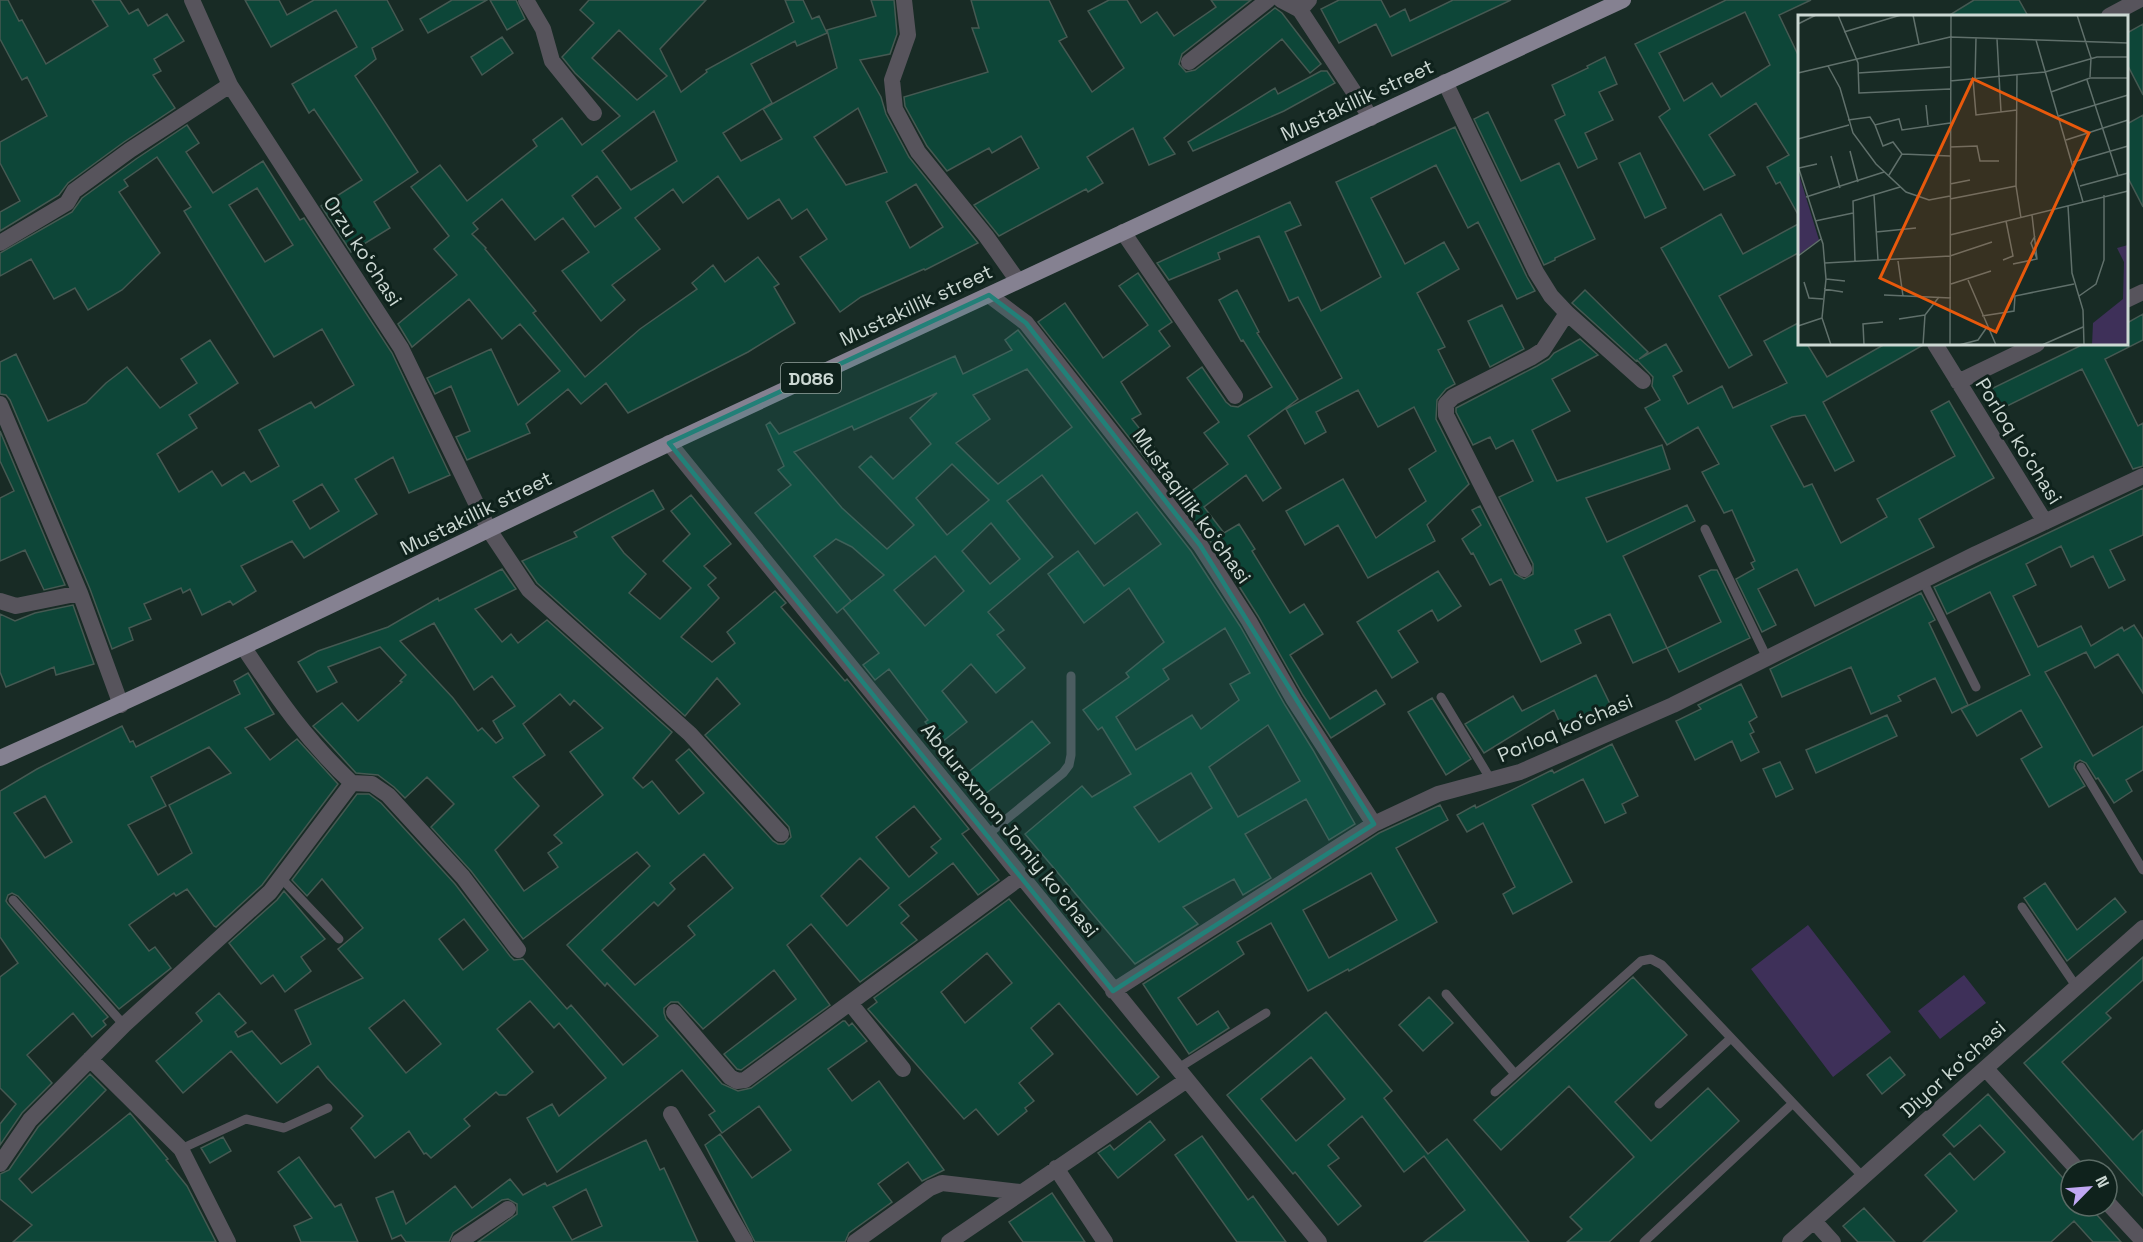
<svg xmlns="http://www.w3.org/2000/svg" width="2143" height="1242" font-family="'Space Grotesk',sans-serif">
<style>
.green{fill:#3e3059}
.building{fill:#0d4638;stroke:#455952;stroke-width:1.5;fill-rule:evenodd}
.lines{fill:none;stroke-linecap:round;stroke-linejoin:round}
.service{stroke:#57545c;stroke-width:9}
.minor{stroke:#57545c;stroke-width:16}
.primary{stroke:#858191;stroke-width:16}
.marked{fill:#228078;fill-opacity:0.2;stroke:#228078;stroke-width:4.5;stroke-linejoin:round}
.labels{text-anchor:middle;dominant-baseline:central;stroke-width:6;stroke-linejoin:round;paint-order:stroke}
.shield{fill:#0f221c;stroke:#93a19c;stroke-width:1.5}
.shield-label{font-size:18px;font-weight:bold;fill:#ccd8d3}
.street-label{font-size:20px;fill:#ccd8d3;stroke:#0f221c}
.inset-road{fill:none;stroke:#60706b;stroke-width:1.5}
.view{fill:#e8590c;fill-opacity:0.15;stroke:#e8590c;stroke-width:3}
.inset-edge{fill:none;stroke:#ccd8d3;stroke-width:3}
</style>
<rect width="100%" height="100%" fill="#182b25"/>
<path class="green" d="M1808,925l83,107 -58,45 -82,-108z
M1964,975l22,28 -46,36 -22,-28z"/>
<path class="building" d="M0,0h8l11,21 3,-1 24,44 62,-38 -16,-26h28l9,14 9,-5 10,17 19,-12 17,27 -30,18 7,12 -8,4 22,33 -51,34 -56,41 -9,12 -59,36v-19l20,-11 -20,-38v-21l47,-26 -20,-39 -5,3 -22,-41z
M245,0h34l8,15 27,-15h73l16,30 -31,18 4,11 -21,17 63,96 -44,30 16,26 -39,24 -30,-46 41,-26 -48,-71 -5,4 -17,-29 65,-37 -21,-37 -65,37z
M452,0h35l-59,33 -8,-14z
M490,0h26l9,19 -18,11z
M589,0h117l-46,49 21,43 26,-20 -1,-2 88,-48 -9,-22h18l9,19 7,-3 8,17 -30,13 -2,-5 -44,23 21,39 -49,30 18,28 41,-22 -19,-30 74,-41 -10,-38 49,-14 -5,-16h23l3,34 -7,20 -30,6 21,37 5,17 23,43 69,86 -53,27 -1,-1 -63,28 -21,15 -40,-55 27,-18 -20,-30 -15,10 -13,-20 -31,20 -30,-43 -35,27 -10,-14 -38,29 25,31 -48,36 13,15 -24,21 -39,-50 27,-19 -26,-34 -28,22 -33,-41 -29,24 5,6 -6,5 14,14 -1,1 51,62 -3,2 52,64 55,-48 57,-40 -5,-6 21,-18 12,17 33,-25 21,27 -5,3 21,36 -47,29 -120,61 -22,-30 -25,21 -13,-15 -42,35 4,9 -63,27 -11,-23 14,-6 -19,-45 -16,8 -8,-16 64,-29 27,56 42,-34 -40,-47 -18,15 -33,-40 -57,48 -14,-23 59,-49 -23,-26 15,-13 -38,-49 29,-22 27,36 70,-55 -4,-6 29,-22 20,27 38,-29 -45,-43 -13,-16 32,-34 -14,-13zM619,30l48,46 -30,24 -45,-42zM858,108l29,64 -41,13 -32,-48zM654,111l23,50 -46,29 -29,-39zM597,176l24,32 -26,19 -23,-31zM916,184l27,43 -33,21 -24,-46z
M971,0h78l18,37 -8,4 33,51 32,-24 -36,-57 21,-11h18l14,23 16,-11 17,24 42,-29 -5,-7h40l-69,54 -3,10 7,8 9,-2 80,-62 7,5 39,51 -11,9 -28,-34 -118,99 11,16 -26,11 -16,-37 -46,29 16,26 -15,9 -2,-3 -87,47 -25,-31 65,-37 -18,-32 -29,17 -3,-5 -42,23 -20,-25 -22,-40 -1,-9 84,-25 -16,-44h7z
M1339,0h42l9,17 15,-8 5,12 43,-21h58l-119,56 -16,-32 -37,19 -18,-34z
M1726,0h85l-32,15 21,44v159l-20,-36 -4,2 -9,-17 22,-12 -33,-52 -47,32 26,40 -31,15 -45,-73 11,-8 -35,-65zM1745,12l25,53 -49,32 -9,-14 -28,18 -25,-48z
M1974,0h45l9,16h-80z
M2143,24v71l-16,-31v-31z
M502,37l11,16 -31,22 -11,-18z
M1605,57l12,27 -18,8 14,28 -28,13 12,26 -19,9 -23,-48 10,-5 -13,-30 36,-17 -1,-2z
M1321,71h6l8,12 -51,28 -91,40 -5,-9 87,-54 3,6z
M1488,112l33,69 38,-18 36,76 -40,19v2l-11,5 -70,-146z
M2143,115v92l-16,-31v-52z
M187,125l12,18 -13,9 27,41 50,-32 37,59 4,-2 88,135 58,122 -41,18 -16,-36 -38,22 22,35 -73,44 -12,-17 -51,25 15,25 -23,14 -3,-4 -28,14 -12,-26 -7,4 -2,-5 -37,16 7,15 -22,9 4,12 -21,9 -22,-60 -80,-189 -4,-5 -6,-1v-32l16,-8 32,67 38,-18 20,-20 21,-16 33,41 37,-25 -16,-24 29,-19 28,43 -49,32 8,13 -40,26 22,38 33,-21 10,15 22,-14 7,10 28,-16 -20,-36 52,-28 4,6 39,-23 -32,-56 -48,28 -90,-146 7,-4 -34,-50 -33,23 4,6 -9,6 41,61 -38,37 -34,20 -13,-22 -21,11 -23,-40 -31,17v-23l72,-41 10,-14 54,-39zM257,188l36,57 -28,17 -36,-57zM322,484l17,27 -29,18 -17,-28z
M1455,127l72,150 8,14 -18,8 -39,-77 -10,6 -32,-63 -65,33 34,66 39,-22 15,27 -42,24 28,54 -7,3 17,34 -9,5 -9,11 -1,19 33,65 -42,41 8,16 -67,37 -30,-53 -33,20 -19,-34 57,-32 33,59 50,-37 -17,-32 27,-18 -22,-44 -36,20 -20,-37 -42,22 10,20 -21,12 -19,-35 56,-31 -44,-81 -9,4 -30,-65 -41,17 2,6 -51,21 -12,-17 133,-61 11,23 -16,7 36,79 60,-34 -45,-95z
M1640,153l26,55 -21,10 -26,-55z
M1721,214l22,40 57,-31v29l-81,44 33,59 -23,13 -68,-120z
M1138,273l34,49 -13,9 11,15 -49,36 20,32 -9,5 30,38 -4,4 28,34 42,-31 -24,-31 15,-11 -32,-44 15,-11 24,35 5,4 7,1 34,-20 -29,-47 -2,1 -22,-41 18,-10 22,42 -2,1 41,66 -50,37 33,52 -18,13 -17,-26 -42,32 20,26 15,-9 16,25 -3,2 38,62 14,-9 19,30 -33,21 40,64 46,-29 9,14 -54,34 -28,-43 -45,-79 -49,-77 -171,-217 27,-19 38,55 45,-33 -29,-39z
M1585,290l63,62 -9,7 27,-15 16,27 -9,5 15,28 34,-18 11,22 54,-25 -23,-42 36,-19v22h7l20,33 58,-33h40l-102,58 31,59 -19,10 -30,-56 -13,2 -21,9 33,61 8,-3 29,59 46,-26 -10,-18 78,-43 -24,-45 18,-10 45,77 -75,41 15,28 -119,59 -18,-37 -39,20 18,36 -14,7 -26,-53 18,-10 -3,-6 4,-2 -23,-51 -8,3 -22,-41 17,-8 -21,-37 -31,18 -22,-37 15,-8 -8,-14 1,-9 -16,-17 -1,1 -64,-58z
M1502,305l22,44 -34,18 -22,-46z
M2143,314v26l-38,19 33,67 5,-3v43l-10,3 -51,-100 -81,40 -10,-20 93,-45h43v-21z
M1018,330l173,221 49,75 45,79 28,45 42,74 -26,16 -23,-41 -61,35 26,44 -28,17 -9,-16 -51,28 15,17 -63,40 -110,-130 57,-48 10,11 39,-23 -29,-47 -4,3 -15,-20 46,-33 -3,-4 38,-31 -35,-54 -45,35 -36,-49 30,-23 26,35 57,-42 -24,-32 -42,32 -53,-69 -35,26 46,56 -65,55 16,18 -7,5 28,33 -29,25 -25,-29 -29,27 25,31 -25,20 -17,-20 3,-2 -39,-51 -14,11 -12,-15 16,-12 -36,-45 41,-33 -32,-28 -16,-8 -22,17 37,45 -14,12 -82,-100 36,-28 -13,-15 6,-4 -18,-41 4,-3 9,12 176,-78 8,18 49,-24 -7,-10zM1027,369l45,58 -74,57 -42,-41 34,-24 -17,-24zM937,393l-27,25 21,26 -38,35 -22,-23 -12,11 55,58 -27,24 -45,-41 -48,-56 58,-26 2,4zM952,464l37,36 -42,35 -31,-37zM991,523l29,36 -30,25 -28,-33zM935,556l29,35 -39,35 -31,-36zM1225,628l25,45 -20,11 9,16 -38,29 -9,-14 -56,35 -20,-33 53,-38 -6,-10zM1268,725l32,56 -62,36 -29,-50zM1191,773l21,35 -53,34 -25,-35z
M1580,339l18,16 -46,24 18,32 -38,19 25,51 105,-36 8,24 -84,29 21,44 80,-37 8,16 -72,35 44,92 -34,15 -23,-49 -35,16 6,13 -40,19 -40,-83 -11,6 -17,-32 -2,1 -9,-15 19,-14 -9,-15 8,-4 35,68 9,5 9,-5v-10l-34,-67 34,-16 -20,-41 -17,9 -6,-12 -17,8 -17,-33v-4l81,-42 12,-7 5,-6z
M0,431l65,154 -21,5 -19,-40 -25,11v-63l14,-7 -14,-30z
M2143,488v47l-33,15 15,30 -16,8 -16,-32 -22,11 -10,-21 -35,18 10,21 -23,11 25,51 43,-21 10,20 31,-19 2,4 10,-6 9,14v54l-25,-39 -23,14 -9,-16 -41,20 48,84 50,-30v44l-17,10 6,11 -18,12 -16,-25 -2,1 -10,-16 -6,-3 -5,3 -1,5 11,18 -36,21 -28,-48 21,-12 -21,-37 -44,26 -16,-27 69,-34 -40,-83 -43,22 -13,-27z
M653,490l11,19 -52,28 12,16 22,21 -17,19 31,26 31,-31 -28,-27 27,-27 -19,-23 20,-16 40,49 -27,22 12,12 -8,7 11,13 -38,39 31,25 23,-19 -8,-11 48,-41 11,12 -5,4 64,74 2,-2 122,150 -7,5 37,46 -21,15 -25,-32 -54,42 10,11 -8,7 16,17 -57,42 -49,-58 -24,21 43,60 -89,65 -4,-1 -13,-15 72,-55 -22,-29 -71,59 -25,-27h-7l-7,6v5l2,6 56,65 16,7 13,-3 92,-67h2l4,5 3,-3 15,18 -39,28 24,32 27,-20 65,89 -22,11 -14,-19 -30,22 14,18 -43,31 -4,9h-90l-50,-97 15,-11 32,44 39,-28 -32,-44 -37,27 -13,-18 6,-4 -33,-41 -125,102 -30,-54 25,-14 7,12 47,-38 -47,-55 -5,5 -24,-27 -33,28 36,43 -27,23h-7l-3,-3 -32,27 6,7 -39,32 -5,-5 -2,1 -15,-23 -34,27 -24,-30 12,-12 -36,-38 -9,-12 -41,37 -46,-52 -48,42 -27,-32 46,-40 -6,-8 23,-20 27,30 -11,9 3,5 14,-6 29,33 30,-20 -16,-34 68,-32 -25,-29 25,-21 -41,-49 -15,17 -15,-16 65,-86h12l12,9 74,81 55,72 4,4 9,-1 44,50 4,-4 52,60 35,-29 -51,-53 -2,3 -38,-41 83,-79 -13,-14 -114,87 -52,-68 -40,-44 23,-23 -27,-27 -22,21 -11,-11 -16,-12 -22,-2 -43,-47 29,-23 16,18 44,-39 -2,-1 6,-6 -26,-28 -52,20 9,15 -20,10 -19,-30 20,-11 70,-24 50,-29 1,3 63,-32 14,20 -41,20 27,33 9,-8 7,9 29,-23 125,112 -39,46 10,10 9,-7 27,33 25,-21 -28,-33 13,-11 84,92 5,3h6l7,-7 -2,-10 -84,-92 35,-31 -23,-26 -32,38 -148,-133 -15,-22 55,-24 -3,-5zM434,623l40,67 18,-14 23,30 -22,15 10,17 -7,5 -14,-15 -4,3 -25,-33 -53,-57zM560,694l10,11 4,-5 29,28 -33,24 33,43 -49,40 8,8 -14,10 10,14 -34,24 -29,-41 44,-44 -26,-29 32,-22 -22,-31zM914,806l27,33 -10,8 6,6 -28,24 -33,-40zM704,854l29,34 -45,38 7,9 -60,50 -33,-35 52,-48 4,4 17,-17 -5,-6zM860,858l29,30 -42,38 -26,-30zM464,919l24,31 -25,20 -24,-31zM404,1000l37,44 -35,29 -37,-45z
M1711,570h6l33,68 -71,34 -12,-24 54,-26 -22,-46z
M1438,571l23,35 -23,15 -6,-11 -34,21 20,31 -26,16 -35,-56z
M1921,593l14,27 -6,3 39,82 -16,8 -17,-35 -37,18 3,5 -30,13 -20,-47 -69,30 -12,-28z
M73,605l21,59 -38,11 -2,-8 -48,20 -6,-15v-58l15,7 20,-8z
M248,673l26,41 -29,14 25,32 27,-21 41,45 -76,101 -46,42 -2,-1 -27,-37 -11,7 -2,-3 -45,32 20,26 6,-4 16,21 -52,41 -101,-113 -6,-3 -4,2 -2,6 2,3 100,113 -5,4 3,4 -14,12 -19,-24 -46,42 25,28 -30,30 -22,32v-21l16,-20 -16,-16v-111l18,-14 -18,-26v-146l37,-22 85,-43 8,16 3,-1 3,6 104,-53 -6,-13zM209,747l22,26 -62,32 23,48 -34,22 -30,-50 38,-19 -15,-29zM45,796l27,46 -27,16 -31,-45z
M1596,675l16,33 -48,24 -10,-22 -70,43 -19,-29 48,-28 9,15z
M1741,684l16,33 -8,5 5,10 -4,2 9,18 -18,9 -9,-20 -37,19 -19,-39 25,-12 -3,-4z
M1432,698l39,61 -25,16 -38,-63z
M1887,715l10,21 -81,37 -10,-23z
M1032,721l18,22 -66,52 -17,-22z
M1612,744l26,52 -16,8 4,9 -21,10 -22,-44 -51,26 40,77 -59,32 -10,-20 12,-7 -32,-64 -16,9 -10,-17 18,-10 1,3 76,-38 2,3z
M1780,762l13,27 -17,8 -13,-28z
M1440,805l8,15 -52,28 41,74 -88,49 -1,-2 -40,22 -37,-68 -34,19 7,12 -66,44 19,27 21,-14 11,17 -40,26 -46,-70 236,-151zM1371,873l26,47 -68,38 -26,-48z
M2045,883l32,47 38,-32 11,14 -59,49 -43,-63z
M284,891l41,48 -24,18 10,14 -26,21 -12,-17 -12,9 -32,-41 48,-43z
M1009,899l150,178 -22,18 -78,-92 -28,25 22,26 -34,29 15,18 -9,7 2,3 -29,24 -22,-26 -12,10 -96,-110 9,-7 -3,-4zM987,953l25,30 -47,40 -24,-31z
M2143,957v23l-37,33 5,5 -49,44 71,78 10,-10v66l-119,-133z
M1633,977l54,58 -72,67 36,39 57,-53 31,33 -130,121h-42l15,-13 -12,-12 64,-60 -65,-71 -68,64 -27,-30z
M1429,997l24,26 -30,28 -24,-26z
M1326,1012l66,79 -8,7 44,56 19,-15 82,103h-105l41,-32 -41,-54 -20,16 -42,-56 -34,29 11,13 -11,8 33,40 -23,19 -43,-53 -2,2 -66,-79zM1311,1057l34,42 -49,42 -35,-42z
M1890,1057l15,18 -23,19 -15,-19z
M90,1074l16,16 -87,89 13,14 98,-80 38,46 -2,1 21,26 29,56h-203l19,-17 -32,-26v-25l9,-4 29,-43z
M1988,1094l83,93v19h20l-1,1 31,35h-28l-19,-21 -23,21h-128l34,-31 -32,-36 25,-22 24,27 31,-28 -25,-27 -26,22 -11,-12z
M1150,1121l15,19 -47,38 -20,-25 12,-8 4,5z
M1202,1136l46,64 5,-4 33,46h-49l-62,-87z
M223,1137l8,14 -21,12 -9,-15z
M646,1140l14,30 4,-2 34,74h-220l39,-28v-10l-9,-5 -6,1 -49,33 -4,9h-43l-5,-7 -9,4 -16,-41 17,-7 13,33 49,-38 17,22 38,-29 13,16 22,-12 2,3zM586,1189l16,37 -30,14 -19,-33z
M299,1157l36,50 6,-3 17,38h-57l-7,-16 18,-8 -34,-46z
M1052,1193l33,49h-62l-14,-20z
M1864,1208l31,34h-37l-15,-16z"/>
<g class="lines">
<path class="service" d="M1705,529l62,129
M1923,581l53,106
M1441,697l50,83
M2081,767l62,103
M987,835l76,-62 6,-8 2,-10v-79
M281,878l58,61
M13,900l111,125
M2022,907l54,79
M1446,994l69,80
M1177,1069l89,-56
M1495,1092l146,-131 10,-2 11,6 201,212
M1659,1104l72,-66
M181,1149l65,-30 38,9 44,-20
M1644,1242l149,-139"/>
<path class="minor" d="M192,0l38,85 171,263 88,182 40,60 161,144 91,100
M526,0l17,29 9,32 42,52
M904,0l4,35 -16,45 3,29 23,43 68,84 32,45
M1281,0l19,10
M1309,0l-9,10 71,108
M2109,16l30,-16
M1189,62l79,-62
M1445,82l91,190 15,24 16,17 -24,37 -11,7 -79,40 -7,7v11l78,154
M1123,232l112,164
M0,243l67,-40 7,-12 56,-41 100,-65
M989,295l37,28 174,222 49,76 45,79 80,124
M2126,300l17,-8
M1567,313l76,68
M1935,344l110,178
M1958,382l79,-38
M0,404l80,189 41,112
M669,443l650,799
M0,601l16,5 64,-13
M244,648c34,51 63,93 108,135
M352,783l20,1 16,11 75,82 55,73
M1113,991l261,-167 64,-30 82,-22 153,-67 303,-151 167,-78
M850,1003l53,66
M674,1012l56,65 7,4 8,-1 276,-203
M90,1059l91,90 47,93
M1986,1069l92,101
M671,1114l74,128
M0,1164l30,-44 94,-95 146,-133 82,-109
M1056,1168l49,74
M2107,1202l36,39
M1814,1221l19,21
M459,1242l49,-33
M855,1242l75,-54 12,-5 78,9
M949,1242l238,-162
M1790,1242l353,-314"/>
<path class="primary" d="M0,758c225,-99 446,-209 668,-314 317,-150 636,-297 955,-444"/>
</g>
<path class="marked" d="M989,295l37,28 174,222 174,279 -261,167 -444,-548z"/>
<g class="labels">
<rect class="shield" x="781" y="363" width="60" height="30" rx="4.5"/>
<g class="shield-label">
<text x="811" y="378">D086</text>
</g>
<g class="street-label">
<text transform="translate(1357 100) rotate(-25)">Mustakillik street</text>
<text transform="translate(363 251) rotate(57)">Orzu koʻchasi</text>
<text transform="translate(916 305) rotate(-25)">Mustakillik street</text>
<text transform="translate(2019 441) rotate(58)">Porloq koʻchasi</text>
<text transform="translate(1192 506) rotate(54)">Mustaqillik ko‘chasi</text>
<text transform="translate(476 513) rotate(-26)">Mustakillik street</text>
<text transform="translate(1565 728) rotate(-23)">Porloq koʻchasi</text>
<text transform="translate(1010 830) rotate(51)">Abduraxmon Jomiy koʻchasi</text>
<text transform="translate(1953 1069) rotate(-42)">Diyor koʻchasi</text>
</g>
</g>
<g transform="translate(1798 15)">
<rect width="330" height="330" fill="#182b25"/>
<path d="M0,156l21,69 -21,15zM330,230v100h-36l1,-22 30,-24 1,-37 -7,-14z" fill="#3e3059"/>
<path class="inset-road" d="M40,0l20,48 1,30 91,-4M115,0l6,29M279,0l14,43 -1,19M0,9l18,-9M46,17l57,-17M199,24l4,73M238,25l47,162M30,51l12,22 13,45 23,31 30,28 23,8 21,-4M0,58l152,-36 178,6M60,58l92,-6M219,59l-1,112 5,32M175,64l3,36 41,-5M177,64l1,-41M289,65l31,96M152,66l95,-9 52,-15h31M253,77l39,-14h38M128,90l2,20M261,101l69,-21M50,105l22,-3 5,8 24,-6 3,11 48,-7M77,110l8,21 10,-4 9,12 -13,21M0,124l51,-14M268,125l62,-20M152,132l27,-1 3,15h19M52,136l8,31M104,139l48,2M33,141l9,32M275,147l55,-16M0,151l25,78 3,35 -4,39 9,27M1,153l18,-4M152,169l20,-4M282,171l48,-13M76,180l4,65M8,182l78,-25M152,184l66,-13M270,191l4,67 11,37 1,35M17,206l38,-8M78,217l40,-4M152,220l178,-44M237,221l-4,7 6,16M0,241l23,-17M205,245l10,-4 -7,-35M57,246l-2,-60 47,-14M100,246l5,35M27,248l125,-7 42,-14M215,249l24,-5 -5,-44M28,264l19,2M170,265l28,65M6,267l5,16 14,1M153,269l40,-13M26,274l19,3M86,280l67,3M281,281l17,-12 8,-24v-65M184,301l32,-5 1,-15 59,-12M101,304l26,-4M0,311l24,-8M66,330l-1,-21 20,-2M125,330l2,-30 14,-18M152,330l1,-330M161,330l19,-5 9,-13M244,330l41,-18"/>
<path class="view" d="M175,64l116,54 -93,199 -116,-54z"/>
<rect width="330" height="330" class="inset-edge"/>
</g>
<g transform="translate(2089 1188) rotate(65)"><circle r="28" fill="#0f221c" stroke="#5b6b65" stroke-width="1.5"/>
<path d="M0-4.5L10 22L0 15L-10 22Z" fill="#c0a8f3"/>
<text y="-9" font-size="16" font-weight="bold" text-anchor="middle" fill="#ccd8d3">N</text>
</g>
</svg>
